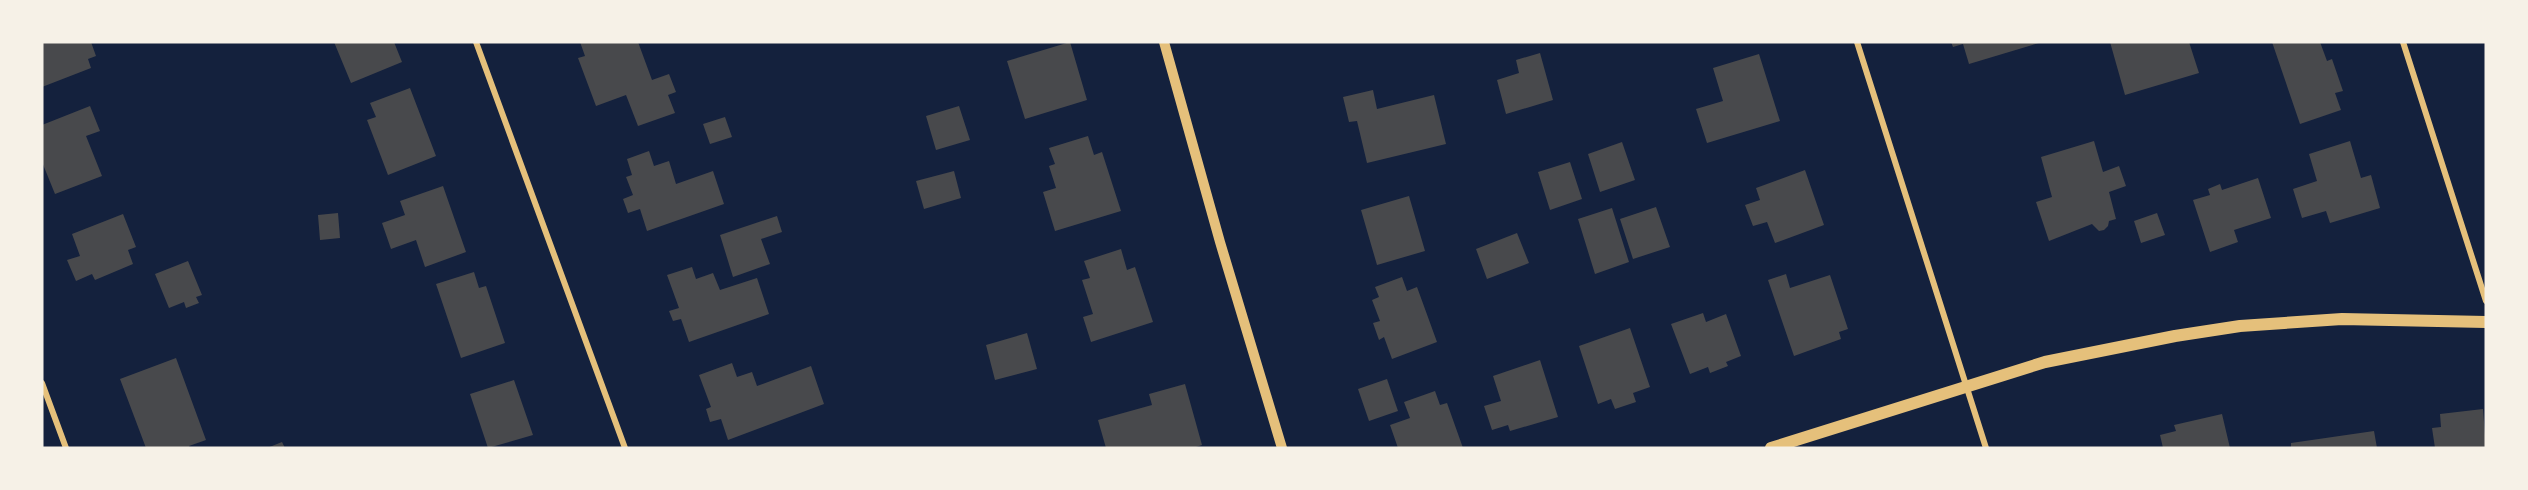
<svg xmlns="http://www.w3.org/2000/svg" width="2528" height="490" font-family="Mulish,sans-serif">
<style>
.building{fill:#48494c}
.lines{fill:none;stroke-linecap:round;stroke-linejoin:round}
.minor{stroke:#e5c07b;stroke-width:6}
.tertiary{stroke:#e5c07b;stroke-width:10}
.secondary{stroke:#e5c07b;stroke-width:12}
</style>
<rect width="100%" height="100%" fill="#14213d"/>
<path class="building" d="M42,42h49l5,14 -8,3 3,9 -49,19z
M334,42h60l8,20 -51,21z
M580,42h58l14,38 17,-6 7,18 -8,3 7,18 -37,13 -12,-31 -30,11 -18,-48 7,-2z
M1070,42l17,58 -62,19 -18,-58z
M1951,42h88v1l-70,21 -6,-20 -10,3z
M2110,42h79l10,31 -74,22z
M2272,42h48l7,19 5,-2 11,32 -8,2 6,17 -41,14z
M1540,53l13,47 -47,14 -9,-34 22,-7 -3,-13z
M1759,54l21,67 -73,22 -11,-34 27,-8 -10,-33z
M410,88l26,68 -48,19 -21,-55 9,-3 -6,-14z
M1373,90l4,19 57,-14 12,49 -79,19 -10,-42 -8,1 -6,-25z
M90,106l10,25 -14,5 16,40 -47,18 -13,-32v-37z
M959,106l11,34 -34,10 -10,-34z
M725,117l7,20 -22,7 -7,-20z
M1088,136l6,19 8,-3 19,59 -66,20 -12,-39 13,-4 -7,-22 6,-2 -6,-16z
M2094,141l9,31 16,-6 7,20 -17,6 7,27 -7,2 -1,5 -4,4 -5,1 -7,-7 -43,17 -13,-39 16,-5 -11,-40z
M2350,141l11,37 10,-3 9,33 -50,15 -4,-12 -24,7 -9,-29 24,-8 -8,-27z
M1622,142l13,38 -35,12 -12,-38z
M649,151l5,15 15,-5 7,23 37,-13 11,33 -77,27 -7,-22 -12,4 -5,-14 10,-4 -7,-18 6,-2 -5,-16z
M1570,162l12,37 -32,11 -12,-38z
M1805,170l19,55 -49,18 -8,-21 -14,4 -8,-21 15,-5 -4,-12z
M954,171l7,27 -37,11 -8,-28z
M2258,178l13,40 -37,12 4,12 -28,10 -17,-52 17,-5 -2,-6 12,-5 2,6z
M443,186l23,66 -41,15 -9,-27 -25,9 -9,-26 23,-8 -5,-14z
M1409,196l16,55 -48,14 -16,-55z
M1656,207l14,40 -37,12 -13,-40z
M1612,208l17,54 -34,12 -17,-55z
M338,213l2,25 -20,2 -2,-25z
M2157,213l8,22 -24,8 -7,-22z
M123,214l13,33 -8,3 5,14 -38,16 -3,-6 -16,7 -9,-21 13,-4 -8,-22z
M777,216l5,16 -21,7 9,25 -37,13 -13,-42z
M1517,233l12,30 -42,16 -11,-30z
M1121,249l6,21 8,-3 18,55 -62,20 -8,-25 10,-3 -11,-34 8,-2 -6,-17z
M188,261l14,34 -6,2 3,6 -13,5 -2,-6 -15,6 -14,-34z
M692,267l4,12 17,-6 7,17 37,-12 12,36 -80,28 -8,-23 -8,2 -4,-10 10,-3 -12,-33z
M474,272l5,16 7,-2 19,57 -44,15 -25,-74z
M1786,274l4,14 40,-13 18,54 -9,3 2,7 -47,17 -26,-76z
M1402,277l5,14 10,-4 20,55 -45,17 -8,-22 -5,3 -6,-17 7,-2 -8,-21 7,-3 -4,-10z
M1703,313l3,9 20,-8 15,42 -15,6 2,4 -18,7 -2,-6 -18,7 -19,-50z
M1630,328l20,59 -17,6 3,9 -21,7 -4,-10 -13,5 -19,-58z
M1027,333l10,36 -42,11 -9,-35z
M176,358l30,82 -17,6 1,2h-44l-26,-69z
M1540,360l18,57 -48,14 -2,-6 -16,5 -8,-24 17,-5 -8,-25z
M732,363l5,14 15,-5 5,14 54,-20 13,38 -96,36 -7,-21 -11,3 -4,-13 5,-2 -12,-32z
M1387,379l11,32 -29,10 -11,-32z
M514,380l19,55 -45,13 -18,-54z
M1185,384l17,61 -9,3h-87l-8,-28 54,-15 -3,-11z
M1435,391l5,14 7,-2 16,45h-65l-8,-23 20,-7 -6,-16z
M2483,409l3,39h-51l-3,-20 9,-1 -1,-13z
M2222,414l8,34h-67l-3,-13 16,-4 -2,-6z
M2374,431l3,17h-86v-5z
M282,442l3,6h-18z"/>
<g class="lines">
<path class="minor" d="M476,42l149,406
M1857,42l129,406
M2403,42l83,259
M42,383l24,65"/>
<path class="tertiary" d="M1164,42l56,200 62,206"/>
<path class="secondary" d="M1771,448l274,-86 130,-26 65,-10 102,-7 144,3"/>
</g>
<rect width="2528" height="490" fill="none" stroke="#f6f1e7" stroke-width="87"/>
</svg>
